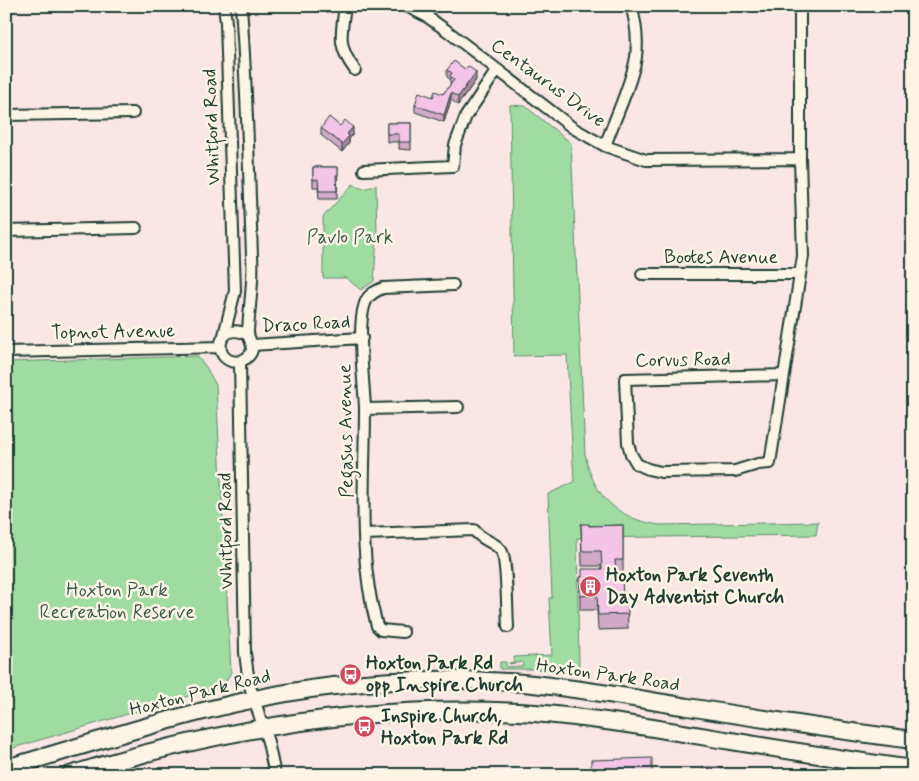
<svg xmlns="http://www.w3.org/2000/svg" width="919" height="781" font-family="Mynerve,sans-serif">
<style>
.green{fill:#a0dca2;stroke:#608c6b}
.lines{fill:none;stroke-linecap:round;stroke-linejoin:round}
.street-casing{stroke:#1f3d34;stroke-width:14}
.primary-casing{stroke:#1f3d34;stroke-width:20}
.street{stroke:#fcf5e5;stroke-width:10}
.primary{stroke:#fcf5e5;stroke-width:16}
.wall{fill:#d2a9c6;stroke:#1f3d34}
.shaded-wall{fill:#ab89a1;stroke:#1f3d34}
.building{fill:#f4c4e6;stroke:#1f3d34}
.labels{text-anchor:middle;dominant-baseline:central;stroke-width:5;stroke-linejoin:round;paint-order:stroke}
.street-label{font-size:19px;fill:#1f3d34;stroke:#fcf5e5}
.park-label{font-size:19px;fill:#395d4a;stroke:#fcf5e5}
.poi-label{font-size:19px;font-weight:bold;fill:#1f3d34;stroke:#fcf5e5;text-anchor:start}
</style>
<rect width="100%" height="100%" fill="#fae6e5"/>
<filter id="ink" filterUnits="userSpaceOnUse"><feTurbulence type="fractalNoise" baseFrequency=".02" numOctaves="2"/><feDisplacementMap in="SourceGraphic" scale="10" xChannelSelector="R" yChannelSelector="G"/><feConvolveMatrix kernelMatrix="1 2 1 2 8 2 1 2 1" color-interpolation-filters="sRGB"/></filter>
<g filter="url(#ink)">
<path class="green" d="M510,105l15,1 46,37 14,311c8,42 32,65 75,71l158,-3 -2,13 -239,3 2,130h-5v6l-39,-5h-35v-7h6v5l17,-1v-4l-14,2v-1l5,-1v-5l38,-2 -3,-57h3l-4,-104 26,-12 -7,-127 -53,1z
M353,184c8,6 14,5 23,1l1,50 -3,46 -13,9 -15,-12h-23v-61z
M197,356l9,11 10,18 15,287 -8,14 -217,64v-388z"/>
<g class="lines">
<defs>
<path id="street" d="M224,6l2,17 9,268 -11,44
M241,6c6,83 8,167 11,250 2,26 -3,51 -4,76 0,7 5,11 4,18 -3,10 -16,15 -25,9 -14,-9 -5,-38 21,-24
M345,6c-4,29 -8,40 10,64
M406,6l20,10 20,14 127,98 32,18 41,14 154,-1
M426,16l5,-10
M6,115l127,-2
M605,146c9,-26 27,-63 31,-89 2,-17 0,-35 -5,-51
M364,170l89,-4 2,-21 11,-29 31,-46
M6,231l130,-3
M642,274h158
M252,345l110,-7
M6,352l215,-5
M240,361l5,292 4,30 19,59 7,33
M784,375l-159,4 3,64 3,11 6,10 11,5 13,3 74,-1 23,-7 12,-1 33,-207 -3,-97v-153
M365,409l93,-2
M365,534l109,-4c9,12 23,12 28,22 5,10 5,60 6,75
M403,632l-22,-2 -4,-4c-20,-71 -12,-146 -12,-218 -1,-25 -9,-86 1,-107 3,-7 10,-10 17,-13l70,-3"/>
<path id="primary" d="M6,768c109,-31 215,-69 328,-82 62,-7 127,-8 189,-3 56,5 110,15 165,24 75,12 150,24 225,33
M70,775c150,-47 307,-73 465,-62 60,5 119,15 178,25 67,11 133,22 200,31"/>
</defs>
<use href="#street" class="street-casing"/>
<use href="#primary" class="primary-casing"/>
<use href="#street" class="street"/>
<use href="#primary" class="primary"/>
</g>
<path class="wall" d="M447,70l29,10 -18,25 -7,-5 -7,22 -29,-10v-7l18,-8 10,-3 8,-10h-1v-5l-3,-2z
M387,123h24v27l-12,-1v-7h-12z
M340,126l13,8 -4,5v4l-7,9 -21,-17v-7z
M313,167h25l-1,32h-18l-1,-12h-5z
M581,524l8,2 34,-1v50h-7l7,25h4l1,29 -30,1 -1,-20h-17v-33h2l19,-8v-3h-19z"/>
<path class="shaded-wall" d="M476,72v8l-18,25v-8z
M451,93v7l-7,22v-7z
M353,127v7l-4,5v4l-7,9v-8l5,-10z"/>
<path class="building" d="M454,61l11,8 3,-3 8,6 -18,25 -7,-4 -7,22 -29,-10 4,-13 14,5 2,-6 8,3 11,-14 -4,-4 2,-3 -5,-3z
M329,117l11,9 5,-6 8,7 -6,7 2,2 -7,8 -21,-16z
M387,123h24v19h-12v-8h-12z
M313,167h25v8h-2l1,16h-18l-1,-12 -5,1z
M581,524h8v2l34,-1v35h-8l1,16h6l1,24h4l1,14 -30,1 -1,-20 -17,1v-19h2v-8h20l-1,-18h-19z
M652,758v17h-64v-1h3v-14z
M703,767h19v8h-57l38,-1z"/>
</g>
<defs>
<symbol id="building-disc" viewBox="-11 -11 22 22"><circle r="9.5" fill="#d1495b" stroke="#fcf5e5"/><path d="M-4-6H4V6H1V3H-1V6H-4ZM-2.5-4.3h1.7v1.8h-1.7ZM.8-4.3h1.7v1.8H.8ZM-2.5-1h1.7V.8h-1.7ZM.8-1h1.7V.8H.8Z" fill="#fff"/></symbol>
<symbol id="bus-disc" viewBox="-11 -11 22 22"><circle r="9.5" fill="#d1495b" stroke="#fcf5e5"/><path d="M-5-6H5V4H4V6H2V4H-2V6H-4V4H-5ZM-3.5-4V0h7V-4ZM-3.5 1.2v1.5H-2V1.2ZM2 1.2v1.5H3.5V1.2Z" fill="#fff"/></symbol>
</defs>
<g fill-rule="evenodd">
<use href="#building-disc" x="578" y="574" width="25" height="25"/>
<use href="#bus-disc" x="338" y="662" width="25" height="25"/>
<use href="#bus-disc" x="352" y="714" width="25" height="25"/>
</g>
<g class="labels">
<g class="street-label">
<text transform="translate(548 83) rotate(36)">Centaurus Drive</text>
<text transform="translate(212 127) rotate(-92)">Whitford Road</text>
<text x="721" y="257">Bootes Avenue</text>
<text transform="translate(306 324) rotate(-3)">Draco Road</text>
<text transform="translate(113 332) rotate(-1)">Topnot Avenue</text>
<text transform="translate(683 360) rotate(-1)">Corvus Road</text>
<text transform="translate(346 431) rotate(-91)">Pegasus Avenue</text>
<text transform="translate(226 531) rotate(-91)">Whitford Road</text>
<text transform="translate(608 675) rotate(8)">Hoxton Park Road</text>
<text transform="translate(200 693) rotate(-14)">Hoxton Park Road</text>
</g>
<g class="park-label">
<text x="350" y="237">Pavlo Park</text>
<text x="117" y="590">Hoxton Park<tspan x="117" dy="22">Recreation Reserve</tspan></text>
</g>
<g class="poi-label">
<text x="606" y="575">Hoxton Park Seventh<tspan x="606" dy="22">Day Adventist Church</tspan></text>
<text x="366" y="663">Hoxton Park Rd<tspan x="366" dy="22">opp Inspire Church</tspan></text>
<text x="381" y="716">Inspire Church,<tspan x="381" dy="22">Hoxton Park Rd</tspan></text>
</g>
</g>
<rect width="919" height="781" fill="none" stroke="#fcf5e5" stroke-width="25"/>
<rect x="12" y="12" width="894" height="756" fill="none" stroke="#1f3d34" stroke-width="2" filter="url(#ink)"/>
</svg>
